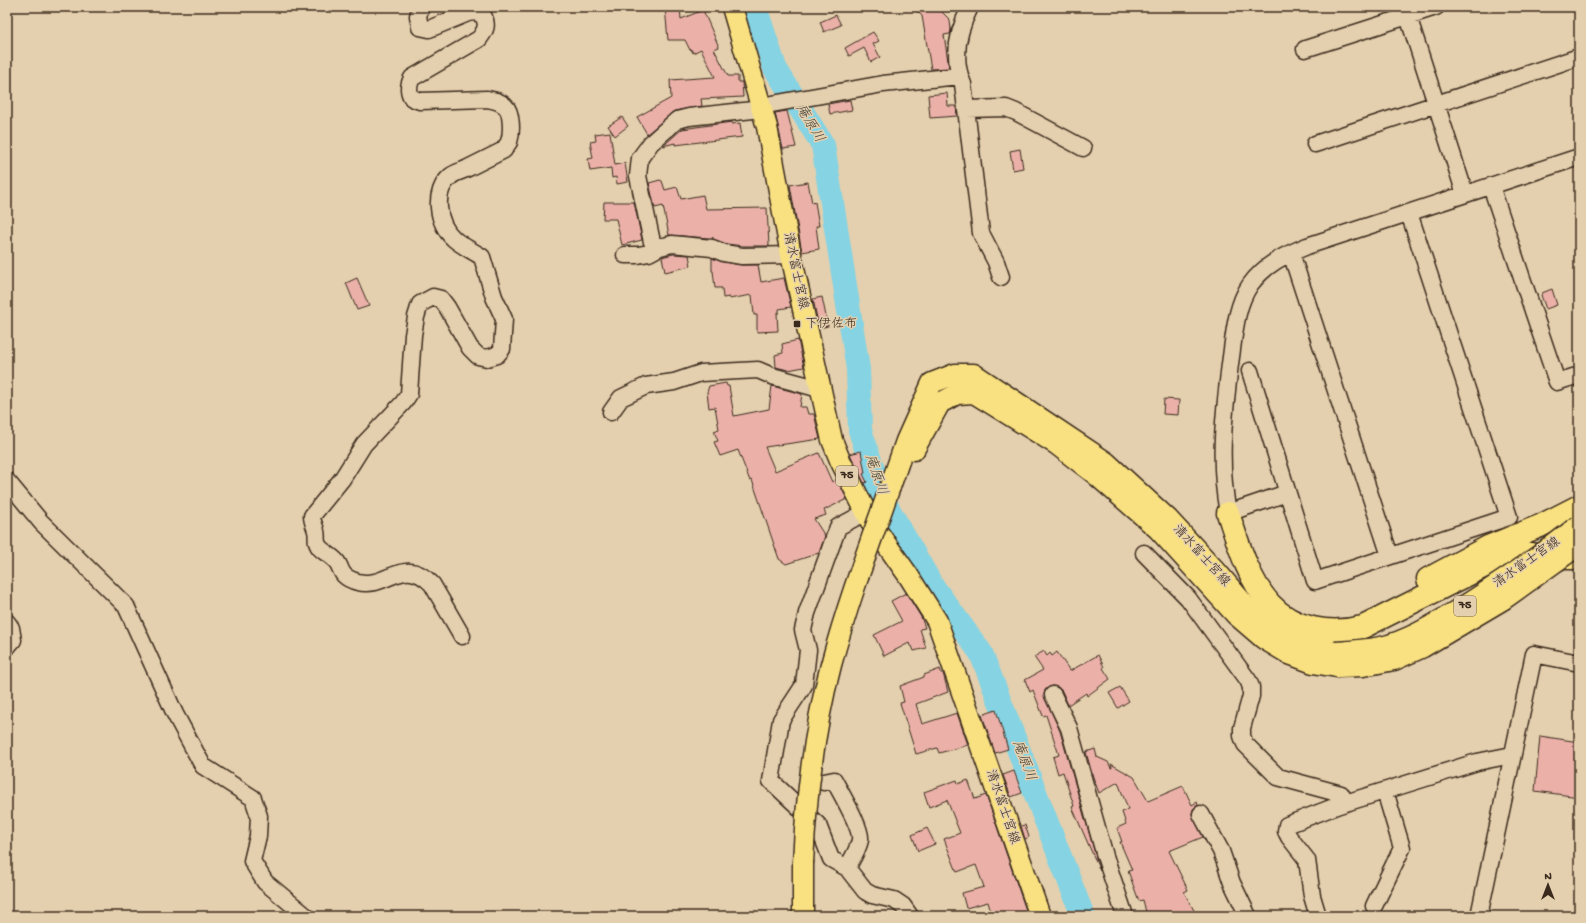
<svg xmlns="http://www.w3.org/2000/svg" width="1586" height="923" font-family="'Gochi Hand','Klee One',sans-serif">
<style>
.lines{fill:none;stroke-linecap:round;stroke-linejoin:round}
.river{stroke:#85d3e3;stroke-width:24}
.building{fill:#ebb1a9;stroke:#3b2a1e}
.minor-casing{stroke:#3b2a1e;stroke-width:19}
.major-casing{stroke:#3b2a1e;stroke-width:23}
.highway-casing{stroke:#3b2a1e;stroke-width:25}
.minor{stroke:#e4d0ae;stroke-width:16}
.major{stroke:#f9e181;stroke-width:20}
.highway{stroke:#f9e181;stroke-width:22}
.major-bridge-casing{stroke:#3b2a1e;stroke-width:23;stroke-linecap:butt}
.major-bridge{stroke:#f9e181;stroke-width:20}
.poi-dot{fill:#3b2a1e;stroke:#e4d0ae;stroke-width:1.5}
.labels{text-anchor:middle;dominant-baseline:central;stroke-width:3;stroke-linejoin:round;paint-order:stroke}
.shield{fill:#e4d0ae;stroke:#6e5c49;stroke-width:1}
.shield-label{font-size:12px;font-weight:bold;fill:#3b2a1e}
.street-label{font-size:13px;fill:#3b2a1e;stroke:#e4d0ae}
.poi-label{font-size:13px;fill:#3b2a1e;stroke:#e4d0ae;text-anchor:start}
.water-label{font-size:14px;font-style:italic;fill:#46433c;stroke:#e4d0ae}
</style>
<rect width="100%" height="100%" fill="#e4d0ae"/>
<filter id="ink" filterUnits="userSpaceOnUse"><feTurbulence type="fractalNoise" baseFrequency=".025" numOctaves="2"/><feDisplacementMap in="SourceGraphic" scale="8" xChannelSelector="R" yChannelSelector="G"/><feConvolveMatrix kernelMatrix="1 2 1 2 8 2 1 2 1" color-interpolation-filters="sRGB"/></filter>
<g filter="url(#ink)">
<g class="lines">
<path class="river" d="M755,7l20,61 48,77 35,224 2,61 22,68 49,86 50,69 102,263"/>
</g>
<path class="building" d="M665,7h15l1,12 22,-9 16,37 -5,2 14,27h10v6h4l1,15 -42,2 1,7 -28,5 -27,23 -10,-17 34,-19 -1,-18 45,-3 -14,-28 -8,4 -2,-4 -1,1 -5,-10h-17z
M913,7h24l13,13 1,10 -1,4 -6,1 5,33 -18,1 -9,-53z
M836,15l5,10 -17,7 -4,-10z
M873,32l6,9 -6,3 7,13 -9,5 -7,-14 -15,8 -4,-8z
M947,93l1,13h8l1,10 -27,2 -2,-23z
M850,100l2,10 -22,4 -2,-10z
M787,111l9,36 -13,2 -8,-36z
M622,117l6,9 -13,10 -7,-10z
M732,122v2l8,-1 2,14 -67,8v-2l-12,3 19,-17z
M610,132l5,33 10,-2 3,19 -11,2 -1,-7 -4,1 -1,-10 -21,3 -2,-12 5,-1 -3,-16 6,-1 -1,-7z
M1020,149l3,19 -10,2 -3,-19z
M660,180l2,1 3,9 12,-3 4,12 22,-4 3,14 61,-1 2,38h-26l-16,-2 -14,-5v-2l-4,1 -40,-3 -6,-29 -8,2 -6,-25z
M808,182l4,21 3,-1 4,24h-3l3,23 -17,3 -12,-67z
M604,202h30l8,38 -20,5 -6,-26h-13z
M673,254l16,1 2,11 -26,6 -3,-15z
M712,258l10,4 18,3h18l3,17 23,-4 7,29 -12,2v4h-2l1,18 -21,1v-17h-3l-2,-20 -23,4v-2l-6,1 -1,-10h-7l-2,-17h-1z
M357,278l12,28 -12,4 -11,-27z
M1552,289l5,16 -11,4 -5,-14 1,-1v-1z
M822,297l6,29 -9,2 -6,-29z
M798,340l6,27 -16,3 -12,-3 -1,-12 8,-2 -1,-9z
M726,383l1,3h2l5,30 35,-7 3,-23 30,8 -2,13h6l2,7h6l6,25 -55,8 10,24 44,-18 13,29 5,-3 10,20 -23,11 2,5 -12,4 11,17 -6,17 -33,11 -7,-5 -27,-79 -2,1 -12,-31 -18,6 -6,-14 4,-1 -4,-10 5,-2 -4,-22 -6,1 -2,-16 2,-6z
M1164,399l15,1 -1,15 -15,-1z
M861,451l4,22 -2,1 4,8 -3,1 -14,-29z
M906,593l15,24 4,11 -5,1 6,19 -12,3 -2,-5h-2l-1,-3 -25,13 -10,-21 28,-14 -11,-20z
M1044,651l3,5 3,-3 2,3 5,-4 13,19 28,-16 6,12 -1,1 7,11 -23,17 -1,-3 -18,12 -6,-14 -4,-4 -5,-1 -4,1 -4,3 -1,5 16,36 40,140 -28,-64 2,-1 -11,-34 -5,2 -5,-17 6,-2 -13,-40 -3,1 -10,-26 -3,2 -5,-12 18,-10 -9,-13z
M940,669l1,4h2l5,19 -32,12 6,20 35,-11 11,32 -29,8 -2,-5 -21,6 -16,-51 4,-1 -4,-16 24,-9v-2z
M1120,687l9,14 -11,7 -9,-15z
M996,710l12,39 -13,4 -13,-38z
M1540,736l39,6v55l-44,-6z
M1095,749l2,8 11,5 3,6h1l-1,-4 23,13 14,24 35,-15 9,19 5,-3 1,3 -5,4 -1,5 11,23 -34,14 19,39 -4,2 13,24h-50l-4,-16 -4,1 -11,-30 4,-1 -12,-28h2l-5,-14 9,-4 -4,-12 6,-3 -10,-27 -19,11 -6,-16 -7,-25z
M1014,771l8,22 -11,4 -8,-22z
M957,780l1,4 10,-4 7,19 11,-4 42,121h-36l-4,-14 -22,6 -4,-15 22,-6 -8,-22 -19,7 -13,-33 16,-6 -13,-33 -18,7 -5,-15z
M1025,825l4,12 -4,2 -4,-13z
M927,828l8,16 -17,7 -6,-16z"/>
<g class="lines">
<defs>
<path id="minor" d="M421,7l-3,9 2,11 9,2 39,-16 6,-1 9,3c5,10 3,15 -4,24l-67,39c-4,8 -4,13 0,20l8,3 67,-2c6,1 13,2 18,7 7,6 7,27 4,36 -1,2 -4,5 -5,8 -12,6 -24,12 -36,18 -5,3 -12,4 -17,8 -19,15 -14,48 3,63 8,7 19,12 28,18l12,40 10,22 -2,30 -5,6 -10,3 -9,-2 -8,-8 -23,-41 -6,-8 -8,-2 -13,7 -4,13 -3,18 -4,59 -6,9 -39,41 -22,35 -30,37c0,6 3,10 4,15 2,7 -2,10 4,17 5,5 12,8 17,14 3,4 4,10 7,13 4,4 10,6 14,7 30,7 45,-28 74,2l30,52
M970,7c-12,24 -18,52 -7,77l18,149 15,29 5,15
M1408,16l57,178
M1305,49l131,-42
M761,106l122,-22 76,-8
M966,109l40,-1 10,4 67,36
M1315,144l264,-87
M1491,186l66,196 22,-7
M660,247l-8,-5 -14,-66 2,-18 11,-15 26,-23 12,-3 73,-8
M1291,253l99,303
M625,255h13l11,-2 11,-6 12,-3 40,4 12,5 18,3 49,-1
M1250,371l65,210 194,-64 -100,-304
M611,412l10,-14 25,-12 28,-4 27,-9 57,-3 14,6 48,13
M7,481l34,41 85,84 49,108 28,52 50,32 6,18 -1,20 -6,25 13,21 41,34
M1287,493l-59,20c-10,-53 -4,-97 2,-149 4,-26 5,-57 20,-79 15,-21 35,-30 57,-39l272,-89
M866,512l-28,15 -31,86 -4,17 5,20 -4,35 -23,35 -10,61 47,44 13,34 16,9 18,23 7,4 22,5 9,6 7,10
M1144,553l44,45 60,82 3,7v9l-9,32v8l3,8 33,33 63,17 4,9
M7,622l4,6 2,12 -6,7
M1053,695l16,33 36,128 20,60
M824,782l10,-2c6,12 28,48 26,60 -2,10 -8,19 -13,28
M1201,814l20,37 11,32 16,33
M1374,906l28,-58 -17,-57
M1318,916l-6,-20 -5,-36 -18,-23 -3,-6 1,-6 52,-20 138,-43 35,-7
M1479,916l55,-262 45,9"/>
<path id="major" d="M732,7l35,120 24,128 41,185 8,20 32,64 36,51 29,46 103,295
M914,450l26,-47 17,-9 17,-1 82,51 39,30 63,55 78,86 28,24 25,15 24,9 24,4
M890,487l16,-46 26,-58 23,-9h19l132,88 62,57 49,53 28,33 28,23 21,11 21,8 20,5
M803,863v53"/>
<path id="highway" d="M1228,513c10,30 20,66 42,91 24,26 61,31 93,23l144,-72 14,-2 42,5h16
M1428,579l60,-32 52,-21 39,-20"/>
</defs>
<use href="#minor" class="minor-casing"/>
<use href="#major" class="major-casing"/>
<use href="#highway" class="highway-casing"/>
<use href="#minor" class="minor"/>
<use href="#major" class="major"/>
<use href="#highway" class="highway"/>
<defs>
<path id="major-bridge" d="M1335,652c19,-1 36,-2 54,-7 31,-10 59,-29 86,-46 36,-23 71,-47 104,-74
M1337,667l26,-1 31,-6 29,-13 81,-48 75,-54
M803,863c3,-67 11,-133 28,-198 16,-60 38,-119 59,-178"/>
</defs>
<use href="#major-bridge" class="major-bridge-casing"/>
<use href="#major-bridge" class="major-bridge"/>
</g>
</g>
<rect class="poi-dot" x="793" y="320" width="8" height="8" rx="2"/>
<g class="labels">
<g class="shield">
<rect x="836" y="466" width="22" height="20" rx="3"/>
<rect x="1454" y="596" width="22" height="20" rx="3"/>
</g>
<g class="shield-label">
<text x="847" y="476">75</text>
<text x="1465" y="606">75</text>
</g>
<g class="street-label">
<text transform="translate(795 271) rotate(78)">清水富士宮線</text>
<text transform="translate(1201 556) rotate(48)">清水富士宮線</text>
<text transform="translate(1527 563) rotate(-35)">清水富士宮線</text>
<text transform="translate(1002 807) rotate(71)">清水富士宮線</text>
</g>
<g class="poi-label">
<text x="805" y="324">下伊佐布</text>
</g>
<g class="water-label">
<text transform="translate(809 124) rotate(59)">庵原川</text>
<text transform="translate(875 475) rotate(71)">庵原川</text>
<text transform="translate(1023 761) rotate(69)">庵原川</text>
</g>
</g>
<rect width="1586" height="923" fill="none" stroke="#e4d0ae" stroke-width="24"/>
<rect x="12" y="12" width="1562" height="899" fill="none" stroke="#3b2a1e" stroke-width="1.5" filter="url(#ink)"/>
<g transform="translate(1548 885)" stroke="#e4d0ae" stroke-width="3" paint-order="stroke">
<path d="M0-3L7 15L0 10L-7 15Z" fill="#3b2a1e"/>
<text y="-6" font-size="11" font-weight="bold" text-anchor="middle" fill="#3b2a1e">N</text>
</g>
</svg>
